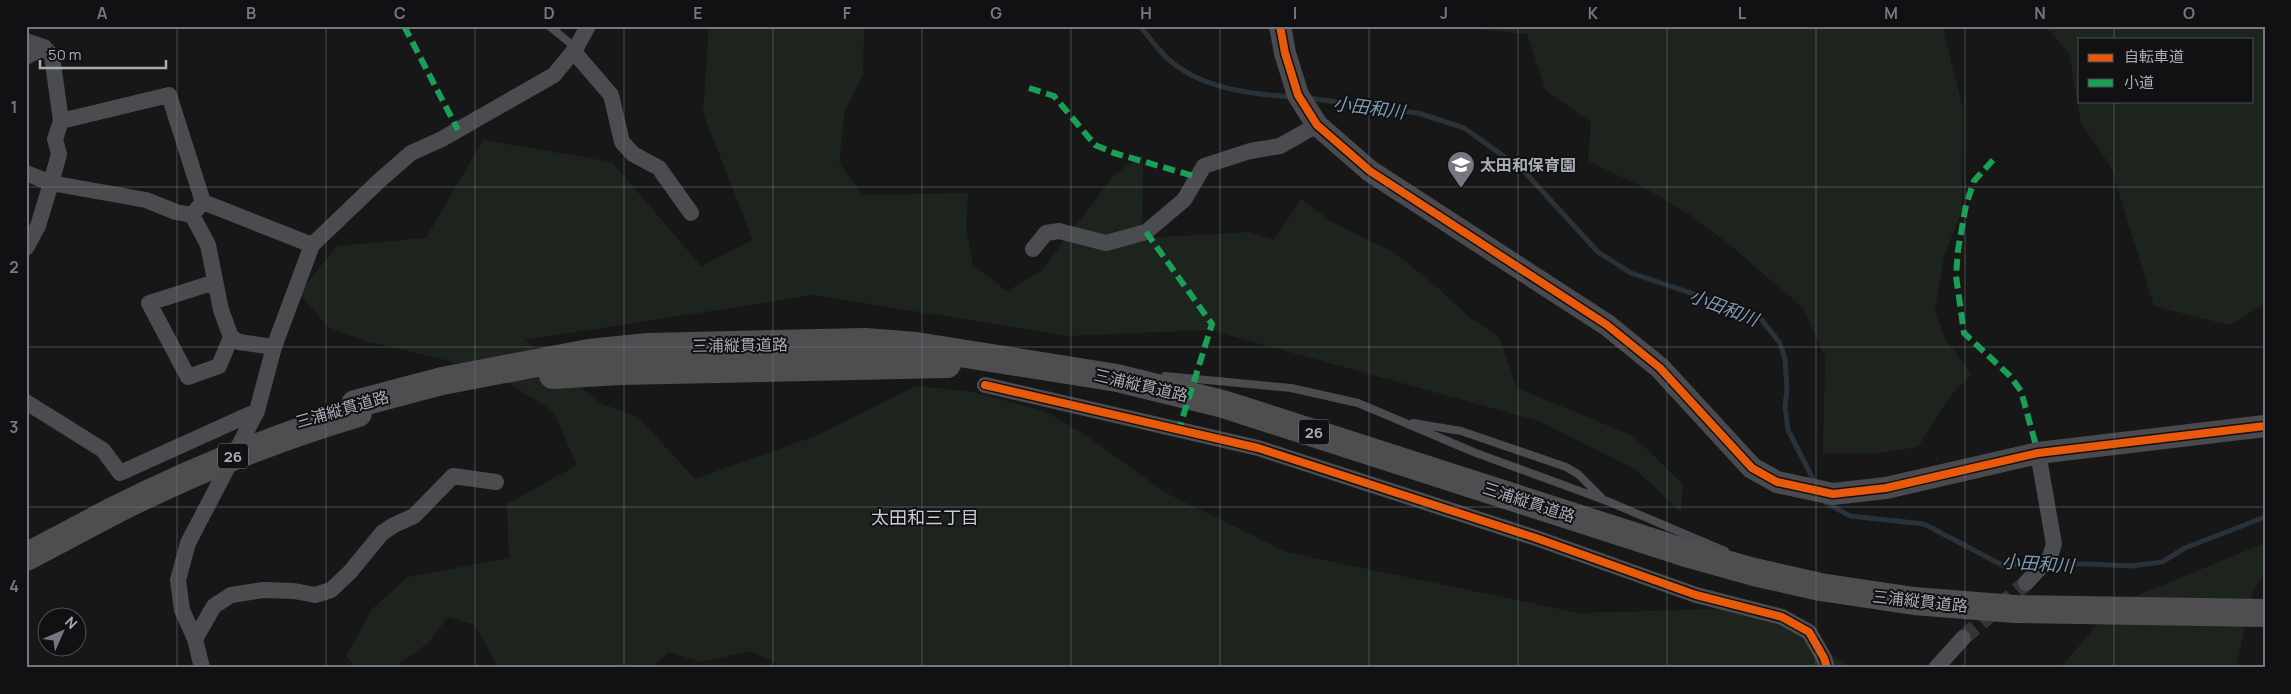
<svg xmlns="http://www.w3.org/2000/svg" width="2291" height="694" font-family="Manrope,'Noto Sans JP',sans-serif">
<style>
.green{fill:#1d241e;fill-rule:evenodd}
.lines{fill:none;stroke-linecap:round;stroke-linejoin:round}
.stream{stroke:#2a3239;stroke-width:5}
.street-tunnel{stroke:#343537;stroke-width:16;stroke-dasharray:16 8;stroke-linecap:butt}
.lane{stroke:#4b4c50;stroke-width:8}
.street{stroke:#4b4c50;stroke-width:16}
.secondary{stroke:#4a4a4e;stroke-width:22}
.highway{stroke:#4e4e51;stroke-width:28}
.highway-bridge{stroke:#4e4e51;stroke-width:28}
.quiet{stroke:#1a9f57;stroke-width:6;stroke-dasharray:12 6;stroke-linecap:butt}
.cycleway-casing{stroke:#111113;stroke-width:11}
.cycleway{stroke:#e8590c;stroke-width:8}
.grid{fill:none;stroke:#757880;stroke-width:1;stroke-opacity:0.55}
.labels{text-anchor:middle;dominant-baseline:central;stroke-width:4;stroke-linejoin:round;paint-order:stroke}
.shield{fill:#111113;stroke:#7b7e86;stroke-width:1}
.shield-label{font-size:15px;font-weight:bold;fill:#a8adb8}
.poi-label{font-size:16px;font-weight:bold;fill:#a8adb8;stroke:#111113;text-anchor:start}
.street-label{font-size:16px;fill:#a8adb8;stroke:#111113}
.water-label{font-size:18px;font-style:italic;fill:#7f9bb3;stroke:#111113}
.neighbourhood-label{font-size:18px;fill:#c9ccd4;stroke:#111113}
.neatline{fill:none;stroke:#757880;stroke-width:2}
.grid-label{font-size:16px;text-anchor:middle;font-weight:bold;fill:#757880}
</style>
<rect width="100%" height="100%" fill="#171717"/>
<path class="green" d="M709,26h158l-3,4 -1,45 -18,36 -6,52 23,32 106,-2 -2,34 7,38 34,26 34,-20 73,-96 29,-20 -1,83 108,-6 24,8 27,-41 31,23 63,31 43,35 31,29 30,20 18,51 116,48 50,48 -2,28 -46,-43 -96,-48 -329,-91 -142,6 -254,-41 -289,45 74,63 39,14 57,62 123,-44 98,-49 57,6 71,19 37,21 85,61 120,59 293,61 172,-5 70,39 29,21h-1072l-3,-6 -26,-11 -48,11 -32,-10 -19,16h-152l-23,-43 -27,-8 -20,26 -35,25h-36l-11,-12 26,-47 36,-32 101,-19 -2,-54 70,-39 -24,-54 -52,-33 -55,-18 -81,-19 -37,-14 -29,-34 38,-47 89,-8 57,-98 129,22 89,104 52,-26 -50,-127z
M1445,26h497l21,83 -1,102 -18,45 -9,54 9,27 27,37 -23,25 -30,48 -45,7 -50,-1 2,-96 -21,-48 -73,-63 -39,-30 -45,-27 -59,-28 3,-39 -45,-31 -19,-57z
M2045,26h220v278l-36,21 -75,-19 -43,-139 -30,-44 -12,-70zM2080,39h172v62h-172z
M2265,543v32l-12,15 -17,78h-176l54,-63z"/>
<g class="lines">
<path class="stream" d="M1140,26c8,10 16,21 25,30 32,32 84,38 127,41
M1308,98l110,15 46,15 58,41 76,83 33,21 93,31 37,15 19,24 5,16 2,30 -2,18 3,23 27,53
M1825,502l25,14 74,8 78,41 35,-1
M2048,564h40l43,2 31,-4 23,-14 80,-31"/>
<path class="street-tunnel" d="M1963,638l63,-55"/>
<path class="lane" d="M549,26l27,22
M1165,376l126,12 67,15 118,50 131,48 118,50
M1413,423l48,8 105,36 12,7 23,23"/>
<path class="street" d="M26,41l18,6 8,9 9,65 -6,18 4,15 -8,29 -25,-10
M574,52l37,43 11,47 11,12 26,14 32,45
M26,57l18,-10
M61,121l108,-26 34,107
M192,215l16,30 13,65 10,27 8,5 35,5
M26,248l12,-22 13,-43 95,17 30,12 16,3 11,-13 109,43
M1033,249l13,-16 13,-2 47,12 40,-11 38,-32 20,-34 46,-15 30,-5 37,-21
M215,282l-66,21 39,74 31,-11 12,-29
M985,385l273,63 278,90 160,57 86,22 27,15 15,26 3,10
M26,402l77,48 17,23 137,-62
M2026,583l24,-26 4,-13 -16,-91
M195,639l19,-33 17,-11 32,-5 31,1 21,4 16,-5 19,-18 32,-39 12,-8 20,-9 39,-40 43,6
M202,668l-7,-29 -13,-29 -4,-30 10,-37 69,-132 17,-64 38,-102 67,-64 32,-28 31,-14 112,-64 22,-27 12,-22
M1936,668l27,-30"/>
<path class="secondary" d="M1280,26l5,27 13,42 19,30 53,46 237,154 53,43 92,100 25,14 56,12 53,-6 152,-35 227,-27"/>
<path class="highway" d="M553,375l67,-4 327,-7
M355,404l87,-23 147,-28 59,-6 217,-5 51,4 201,32 106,26 463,149 68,19 66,15 94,14 101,8 250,4
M26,557l87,-46"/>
<path class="highway-bridge" d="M113,511c81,-41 158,-72 245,-98"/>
<path class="quiet" d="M404,26l54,104
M1029,88l25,8 41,49 19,8 83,24
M1993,160l-19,21 -8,24 -8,45 -2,26 8,57 46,43 11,15 17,62
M1146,232l66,92 -33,105"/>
<defs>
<path id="cycleway" d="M1280,26l5,27 13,42 19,30 53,46 237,154 53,43 92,100 25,14 56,12 53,-6 152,-35 227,-27
M985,385l273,63 278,90 160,57 86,22 27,15 15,26 3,10"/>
</defs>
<use href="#cycleway" class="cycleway-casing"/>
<use href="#cycleway" class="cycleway"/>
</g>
<path class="grid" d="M177,26v642M326,26v642M475,26v642M624,26v642M773,26v642M922,26v642M1071,26v642M1220,26v642M1369,26v642M1518,26v642M1667,26v642M1816,26v642M1965,26v642M2114,26v13M2114,101v567M26,187h2239M26,347h2239M26,507h2239"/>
<defs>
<symbol id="school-pin" viewBox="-11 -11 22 30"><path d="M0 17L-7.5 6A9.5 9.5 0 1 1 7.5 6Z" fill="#757880" stroke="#111113"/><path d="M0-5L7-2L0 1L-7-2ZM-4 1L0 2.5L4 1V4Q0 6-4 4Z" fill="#fff"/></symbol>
</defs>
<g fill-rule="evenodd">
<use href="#school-pin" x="1445" y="149" width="32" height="43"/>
</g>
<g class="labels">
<g class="shield">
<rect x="1299" y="419.5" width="30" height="25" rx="4"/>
<rect x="218" y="443.5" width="30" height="25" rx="4"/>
</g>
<g class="shield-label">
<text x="1314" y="432">26</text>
<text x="233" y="456">26</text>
</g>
<g class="poi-label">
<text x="1480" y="165">太田和保育園</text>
</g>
<g class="street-label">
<text transform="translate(740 345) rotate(-1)">三浦縦貫道路</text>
<text transform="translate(1141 385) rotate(13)">三浦縦貫道路</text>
<text transform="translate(342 409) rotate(-16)">三浦縦貫道路</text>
<text transform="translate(1529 502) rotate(18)">三浦縦貫道路</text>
<text transform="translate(1920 601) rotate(6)">三浦縦貫道路</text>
</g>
<g class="water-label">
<text transform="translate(1369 107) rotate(7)">小田和川</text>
<text transform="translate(1724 307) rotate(21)">小田和川</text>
<text transform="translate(2038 563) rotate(4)">小田和川</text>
</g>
<g class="neighbourhood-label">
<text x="925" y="517">太田和三丁目</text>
</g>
</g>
<rect width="2291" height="694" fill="none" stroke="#111113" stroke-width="55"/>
<rect x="2078" y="38" width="175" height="65" fill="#111113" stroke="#4d4f55"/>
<rect x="2088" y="54" width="25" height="8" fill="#e8590c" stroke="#4d4f55"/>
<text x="2124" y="62" font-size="15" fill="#a8adb8">自転車道</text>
<rect x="2088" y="79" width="25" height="8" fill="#1a9f57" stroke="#4d4f55"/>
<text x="2124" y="88" font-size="15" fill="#a8adb8">小道</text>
<g transform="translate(62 632) rotate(45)"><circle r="24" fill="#111113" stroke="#4d4f55"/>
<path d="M0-4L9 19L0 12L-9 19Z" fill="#757880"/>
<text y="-8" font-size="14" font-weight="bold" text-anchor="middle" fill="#a8adb8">N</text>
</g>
<path d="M40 60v8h126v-8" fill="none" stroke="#a8adb8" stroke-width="2.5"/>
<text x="48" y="60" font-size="15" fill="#a8adb8" stroke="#111113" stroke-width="4" paint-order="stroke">50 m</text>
<rect x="28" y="28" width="2236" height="638" class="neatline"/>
<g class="grid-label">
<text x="102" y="19">A</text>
<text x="251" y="19">B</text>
<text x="400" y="19">C</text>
<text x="549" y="19">D</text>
<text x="698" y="19">E</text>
<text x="847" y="19">F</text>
<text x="996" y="19">G</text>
<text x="1146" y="19">H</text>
<text x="1295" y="19">I</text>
<text x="1444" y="19">J</text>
<text x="1593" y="19">K</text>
<text x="1742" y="19">L</text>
<text x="1891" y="19">M</text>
<text x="2040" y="19">N</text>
<text x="2189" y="19">O</text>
<text x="14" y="113">1</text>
<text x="14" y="273">2</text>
<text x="14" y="433">3</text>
<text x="14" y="592">4</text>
</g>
</svg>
